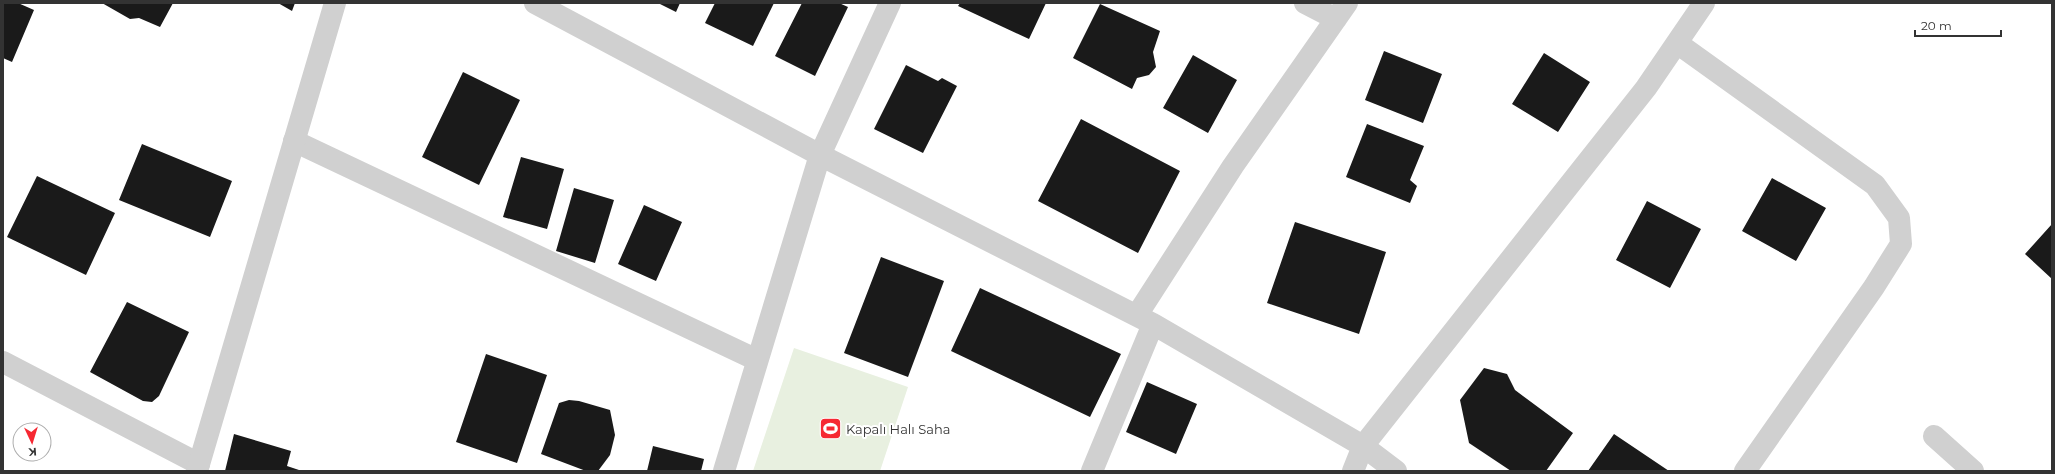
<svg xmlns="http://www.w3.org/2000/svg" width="2055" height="474" font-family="Montserrat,sans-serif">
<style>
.green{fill:#e8f0e0}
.building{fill:#1a1a1a}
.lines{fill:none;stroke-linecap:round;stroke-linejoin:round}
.minor{stroke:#d0d0d0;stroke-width:22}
.tertiary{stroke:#d0d0d0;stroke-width:22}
.labels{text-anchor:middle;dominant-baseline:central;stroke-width:4;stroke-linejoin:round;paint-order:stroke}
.poi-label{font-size:13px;fill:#333;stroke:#fff;text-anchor:start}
</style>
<rect width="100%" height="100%" fill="#fff"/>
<path class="green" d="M794,348l114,39 -28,84h-127z"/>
<path class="building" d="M3,3h15l16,7 -22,52 -9,-4z
M102,3h71l-13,24 -21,-9 -9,1z
M278,3h17l-3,8z
M658,3h22l-4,9z
M715,3h59l-21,43 -48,-23z
M802,3h37l9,4 -33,69 -40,-20z
M960,3h86l-17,36 -71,-33z
M1100,4l60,27 -7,21 3,15 -7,8 -12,3 -5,11 -59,-31z
M1384,51l58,23 -19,49 -58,-23z
M1544,53l46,29 -32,50 -46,-28z
M1193,55l44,25 -29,53 -45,-25z
M906,65l32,16 4,-3 15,8 -34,67 -49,-24z
M463,72l57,28 -41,85 -57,-28z
M1081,119l99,52 -42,82 -100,-52z
M1367,124l57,22 -14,34 7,6 -7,17 -64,-26z
M142,144l90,37 -22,56 -91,-37z
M521,157l43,12 -17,60 -44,-12z
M37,176l78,37 -29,62 -79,-38z
M1772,178l54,30 -30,53 -54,-30z
M574,188l40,12 -19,63 -39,-12z
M1647,201l54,28 -31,59 -54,-28z
M644,205l38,17 -26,59 -38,-17z
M1295,222l91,30 -27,82 -92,-31z
M2052,224v55l-27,-25z
M881,257l63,24 -36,96 -64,-24z
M980,288l141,66 -31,63 -139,-66z
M127,302l62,30 -30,64 -7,6 -9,-1 -53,-29z
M486,354l61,21 -30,88 -61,-21z
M1484,368l23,6 8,16 58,43 -27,38h-35l-42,-28 -9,-43z
M1147,382l50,22 -21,50 -50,-22z
M569,400l10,1 31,9 5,25 -5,20 -12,16h-12l-45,-17 18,-51z
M234,434l57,17 -4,15 15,5h-77z
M1614,434l55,37h-81z
M653,446l51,13 -3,12h-54z"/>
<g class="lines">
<path class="minor" d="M535,3l285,152 333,169 210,122 33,25
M1305,3l31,16
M1677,43l198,142 24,33 2,26 -27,43 -129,184
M294,141l463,219
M1137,315l96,-149 114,-163
M3,362l196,102
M1934,436l39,35
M724,471l96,-316 70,-152
M1092,471l61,-147
M1353,471l10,-25 283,-358 58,-85"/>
<path class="tertiary" d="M197,471l138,-468"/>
</g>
<defs>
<symbol id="stadium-square" viewBox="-11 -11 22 22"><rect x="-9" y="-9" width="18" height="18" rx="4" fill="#f62832" stroke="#fff"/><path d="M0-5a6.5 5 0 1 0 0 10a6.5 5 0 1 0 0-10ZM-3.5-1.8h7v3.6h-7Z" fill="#fff"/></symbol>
</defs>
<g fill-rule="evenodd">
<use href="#stadium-square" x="818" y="416" width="25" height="25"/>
</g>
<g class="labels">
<g class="poi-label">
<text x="846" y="429">Kapalı Halı Saha</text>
</g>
</g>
<rect width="2055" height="474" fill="none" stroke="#333333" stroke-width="8"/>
<g transform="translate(32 442) rotate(176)"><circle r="19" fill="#ffffff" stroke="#adadad"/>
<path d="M0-3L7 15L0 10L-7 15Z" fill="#f62832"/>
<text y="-6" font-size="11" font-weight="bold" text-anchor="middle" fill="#333333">K</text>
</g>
<path d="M1915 30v6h86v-6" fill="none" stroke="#333333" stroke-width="2"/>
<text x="1921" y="30" font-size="12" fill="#333333" stroke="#ffffff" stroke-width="3" paint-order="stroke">20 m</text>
</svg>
